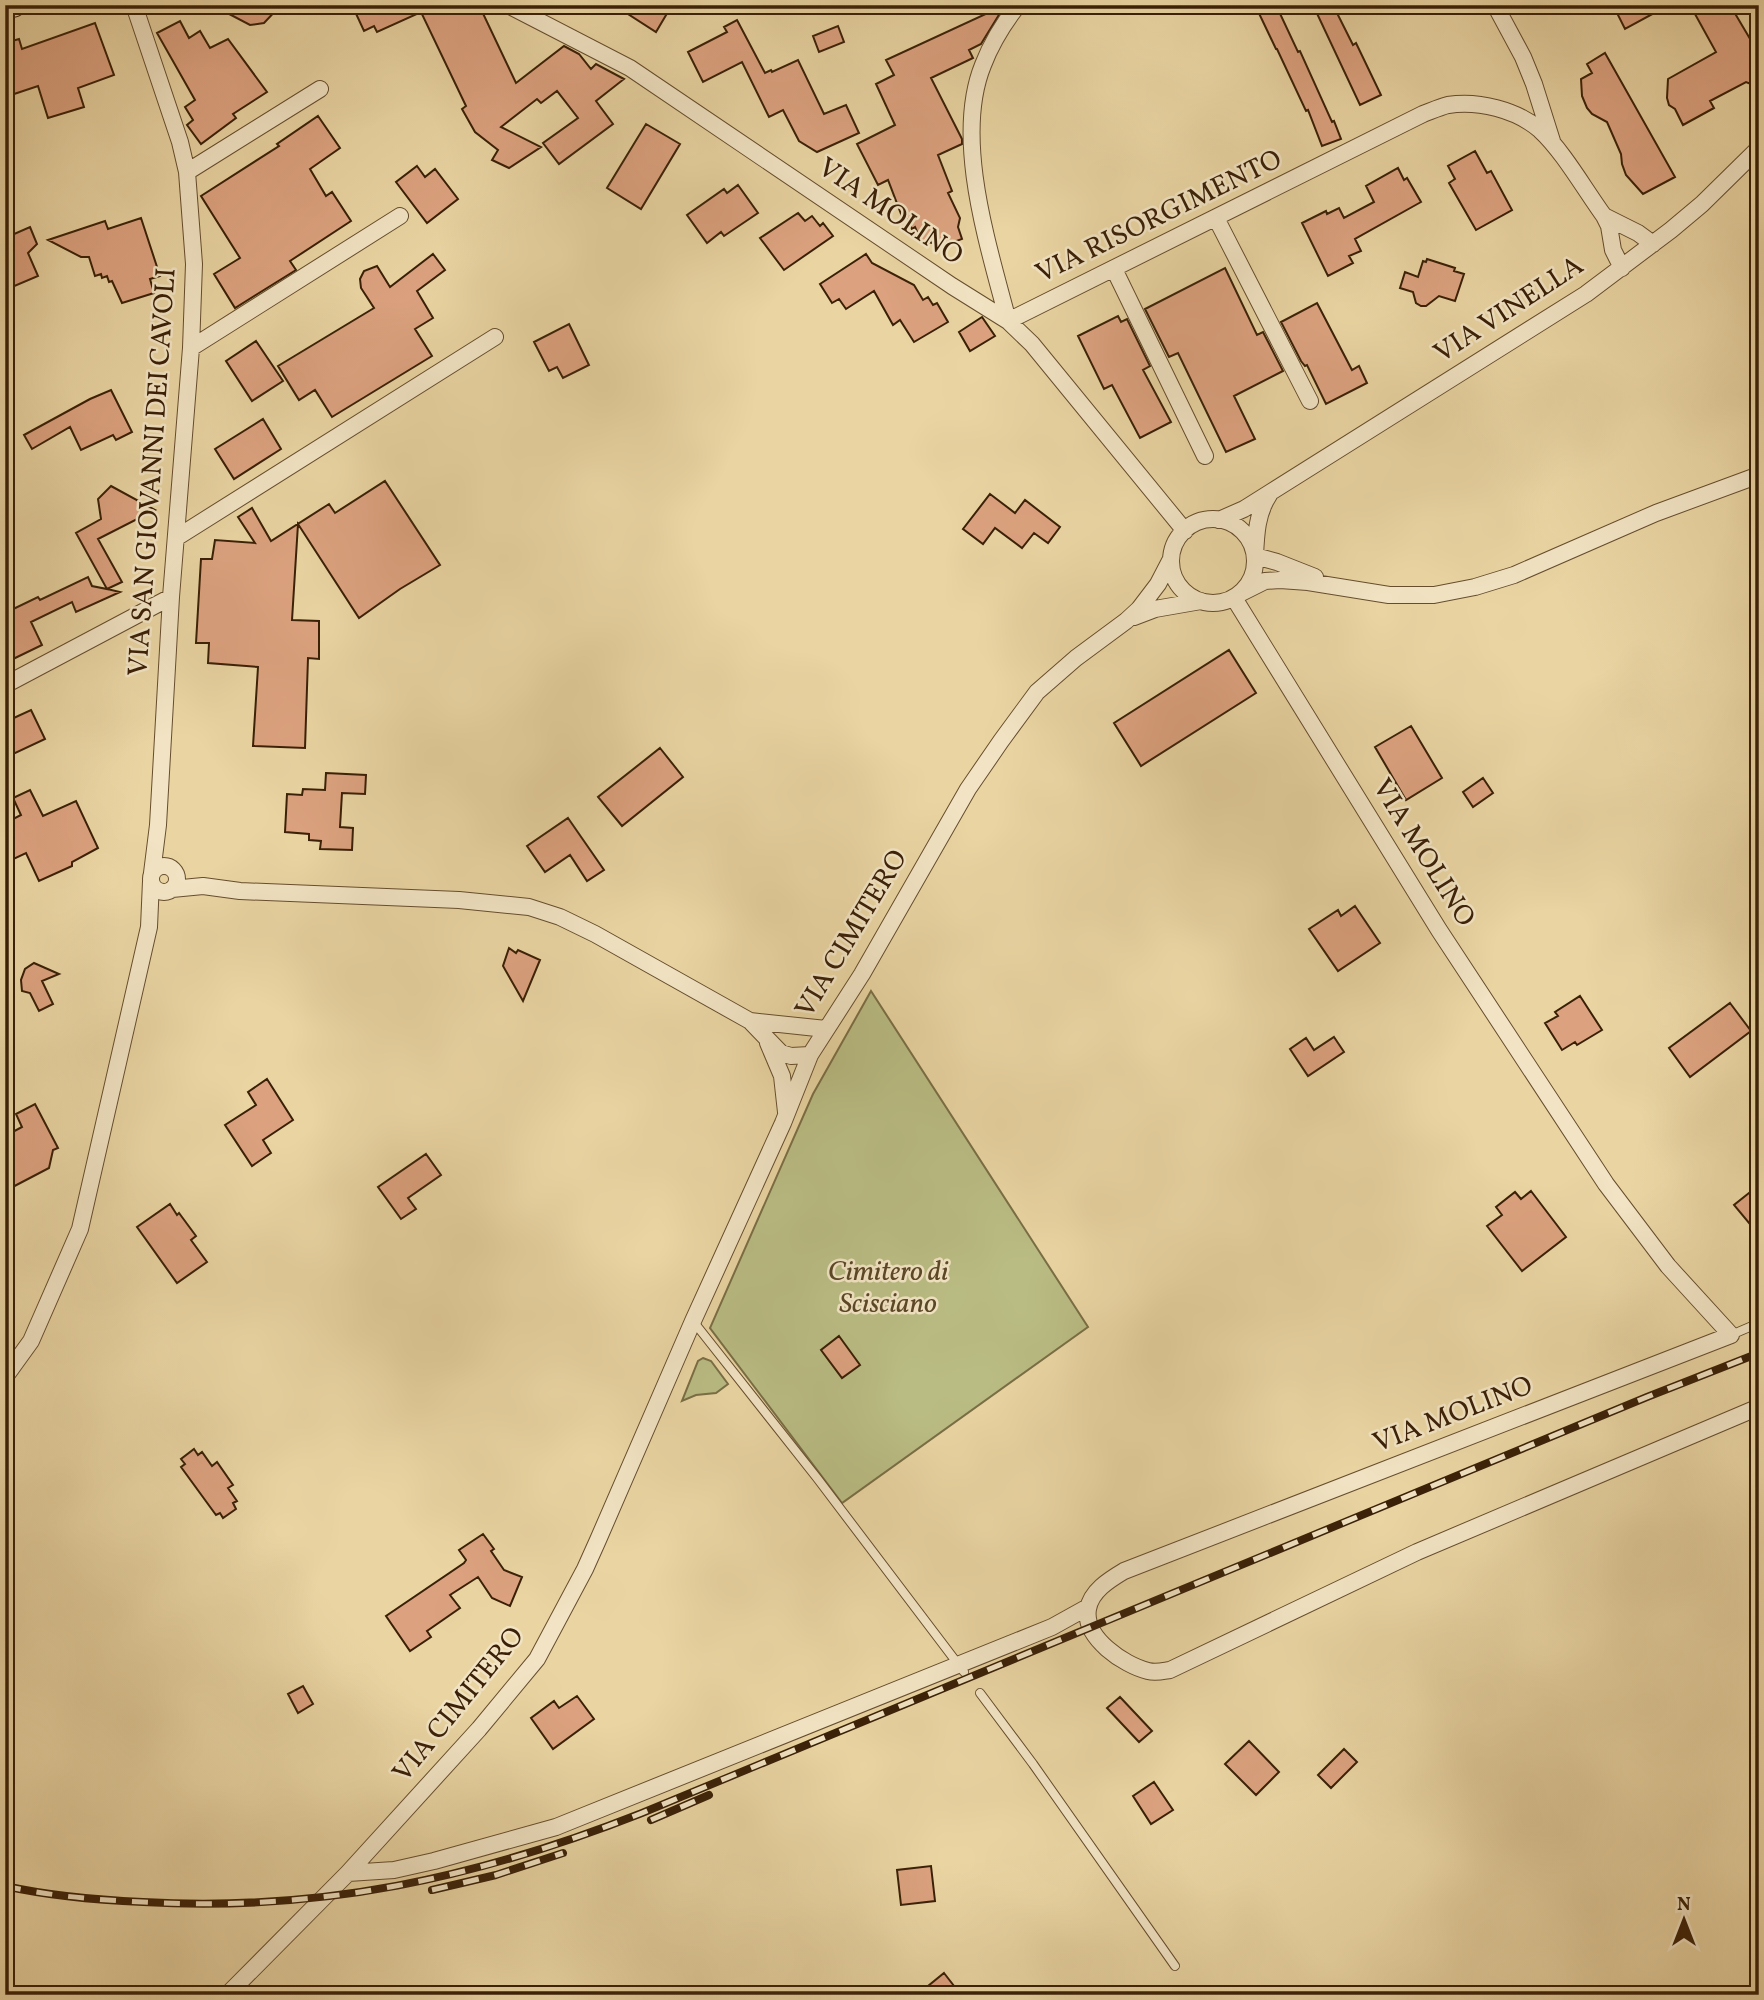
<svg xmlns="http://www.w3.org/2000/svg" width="1764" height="2000" font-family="Vollkorn,serif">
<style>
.green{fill:#b9bc83;stroke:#7a6e45;stroke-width:2}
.building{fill:#dca27f;stroke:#3a2007;stroke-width:2}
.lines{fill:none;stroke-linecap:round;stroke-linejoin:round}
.lane-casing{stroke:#664d2e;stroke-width:10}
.street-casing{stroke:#664d2e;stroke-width:18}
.secondary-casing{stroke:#3a2007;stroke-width:25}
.lane{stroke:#f1e3c3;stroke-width:8}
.street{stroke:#f1e3c3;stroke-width:16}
.secondary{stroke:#f1e3c3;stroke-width:23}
.rail-casing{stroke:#3a2007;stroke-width:8}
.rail{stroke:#f1e3c3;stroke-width:5;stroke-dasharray:16;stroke-linecap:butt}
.labels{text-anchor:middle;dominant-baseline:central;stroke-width:5;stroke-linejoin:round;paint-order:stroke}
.street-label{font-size:28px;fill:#3a2007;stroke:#f1e3c3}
.park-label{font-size:28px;font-style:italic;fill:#5a4726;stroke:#f1e3c3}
</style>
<rect width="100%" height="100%" fill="#e9d4a2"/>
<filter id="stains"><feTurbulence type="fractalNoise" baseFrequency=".00286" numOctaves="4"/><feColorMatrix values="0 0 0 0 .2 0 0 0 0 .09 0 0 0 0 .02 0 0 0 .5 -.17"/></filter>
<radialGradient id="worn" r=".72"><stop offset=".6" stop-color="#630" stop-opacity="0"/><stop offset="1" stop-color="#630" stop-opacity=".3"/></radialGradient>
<path class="green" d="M871,991l217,336 -246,176 -132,-175 103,-234z
M703,1358l8,3 17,23 -12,9 -20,2 -14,6 16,-40z"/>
<path class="building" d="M212,5h69l-17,18 -14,2z
M352,5h20l3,7 14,-7h90l37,78 48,-37 15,8 12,15 5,-5 28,15 -28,22 17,23 -54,40 -16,-21 35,-25 -21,-27 -16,12 -4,-4 -36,28 40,20 -32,21 -17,-8 6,-10 -23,-18 -13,-23 4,-3 -45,-94 -44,20 -3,-6 -10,5z
M614,5h58l-16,27z
M1005,5l-24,39 -12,6 4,8 -42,20 31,61v5l-24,11 14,36 -4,2 12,25 -2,9 4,12 -27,10 -2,-6 -12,-2 -6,-14 -3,2 -5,-12 -4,2 -15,-39 -10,5 -21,-41 38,-19 -19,-41 18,-9 -8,-15z
M1255,5h21l22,47 2,-1 32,71 2,-1 7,18 -19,7 -14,-36 -2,1 -29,-62h-1z
M1313,5h20l20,40 3,-2 25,52 -21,10z
M1632,5h37l-44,24 -8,-16z
M1690,5h40l29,49v23l-8,7 -5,-2 -36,19 4,7 -31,17 -8,-16 -6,-4 -2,-7 1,-19 48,-27z
M737,20l28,53 6,-3 1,2 26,-12 26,54 22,-9 13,28 -42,19 -18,-11 -16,-31 -14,7 -27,-55 -39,20 -15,-30 39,-20 -3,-5z
M180,21l9,17 11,-7 10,17 18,-9 39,53 -34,22 3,4 -35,26 -14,-19 6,-5 -8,-13 10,-7 -38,-67z
M95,23l19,52 -36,13 6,19 -36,11 -10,-32 -33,11v-54l14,-4 3,10z
M838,26l6,16 -25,10 -6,-16z
M1605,53l70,124 -32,17 -17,-19 -4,-11 -1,-10 -14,-32 -15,-8 -5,-6 -5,-12 -1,-17 11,-6 -5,-9z
M318,116l22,32 -30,21 16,27 6,-4 19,29 -61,40 6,9 -61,38 -21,-34 26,-16 -39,-62 78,-50 -2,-2z
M646,124l34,20 -39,65 -34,-21z
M1475,151l12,22 4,-2 21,39 -36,20 -27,-47 6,-4 -7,-13z
M417,166l8,11 10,-8 23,30 -31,24 -31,-41z
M1398,168l6,12 3,-2 14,24 -66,37 6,12 -12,5 4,7 -25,13 -26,-53 24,-12 1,3 12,-6 5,10 30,-16 -8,-16z
M738,185l20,28 -34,23 -3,-4 -14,11 -20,-28 37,-26 3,4z
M798,213l7,8 7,-5 8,10 3,-3 10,13 -49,34 -24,-32z
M141,218l19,58 -10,3 4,14 -32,10 -10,-22 -3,1 -2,-6 -5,2 -1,-4 -6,2 -6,-19h-8l-33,-17 57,-19 3,8z
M30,227l7,17 -9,9 10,23 -33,14v-52z
M433,254l12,16 -28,21 16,27 -18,11 17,27 -100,61 -17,-27 -16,10 -21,-34 96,-58 -13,-20 -1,-9 4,-8 13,-5 13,21z
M866,254l6,9 42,22 9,15 5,-3 5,8 4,-2 11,19 -34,20 -14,-22 -7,5 -19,-34 -28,18 -7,-10 -7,4 -12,-19z
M1427,259l28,9 -1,3 10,3 -9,27 -16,-5 -13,10h-5l-5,-3 -3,-11 -13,-4 5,-16 13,5 5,-16 3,1z
M1225,268l32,67 6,-3 20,39 -49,25 21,43 -29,13 -48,-99 -9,4 -24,-48z
M1317,303l35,67 7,-4 8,17 -41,21 -19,-39 -2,1 -4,-5 -20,-39z
M1118,316l3,6 6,-3 23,47 -7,4 28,52 -31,16 -28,-53 -8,4 -26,-53z
M982,317l13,19 -25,15 -11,-19z
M569,324l20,41 -26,13 -6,-11 -8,4 -15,-29z
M256,341l27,40 -31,20 -26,-40z
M111,390l21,42 -16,8 -3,-5 -32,15 -11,-23 -38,22 -8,-14 66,-36z
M263,419l18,30 -47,30 -19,-30z
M385,481l55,84 -40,24 -41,29 -61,-94 -6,96 27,1v38l-11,-1 -3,90 -52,-2 5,-79 -50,-4 1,-20h-13l5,-84h11l3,-19 40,3 -17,-26 14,-9 19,33 58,-37 6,9z
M111,486l44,24 -57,29 24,43 -15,7 13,3 -44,20 -4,-10 -41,20 11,23 -31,15 -1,-3 -5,2v-46l33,-16 2,3 48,-23 4,9 15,3 -31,-56 25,-14 -3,-20z
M990,494l25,19 10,-13 35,27 -12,16 -14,-10 -12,15 -27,-20 -12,16 -20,-15z
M1229,650l27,43 -115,73 -27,-43z
M31,710l14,29 -34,16 -6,-13v-20z
M1411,726l31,52 -36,22 -31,-53z
M660,748l23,29 -61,49 -24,-29z
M326,773l40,2 -1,19 -23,-1 -2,34 13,1 -1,22 -32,-1 1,-8 -12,-1v-6l-24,-2 2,-38 15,1 1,-6 22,1z
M1483,778l10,15 -20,14 -10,-15z
M30,790l13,26 33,-15 22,47 -26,14v4l-33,15 -13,-28 -21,10v-40l16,-8 -8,-17z
M568,818l36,52 -17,11 -17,-26 -25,17 -18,-26z
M1355,906l25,37 -42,28 -29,-42 29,-19 3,6z
M509,948l7,5 2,-3 22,10 -17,41 -20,-35z
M34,963l25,11 -17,7 11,23 -14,7 -9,-18 -8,-2 -1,-11 4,-11z
M1580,996l22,34 -25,15 -2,-3 -13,8 -17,-27 13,-7 -3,-4z
M1730,1003l21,28 -61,46 -21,-29z
M1334,1037l10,15 -36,24 -18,-27 16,-11 8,12z
M267,1079l26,41 -30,20 8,13 -19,13 -27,-41 31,-20 -8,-13z
M35,1104l23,44 -5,2 -4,18 -44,23v-55l17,-9 -6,-13z
M426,1154l15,21 -33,23 8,11 -15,10 -23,-32z
M1759,1185v50l-25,-30z
M1531,1191l35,46 -44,34 -35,-45 15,-11 -6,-8 19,-15 6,7z
M170,1204l7,11 2,-2 17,23 -5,4 16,22 -30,21 -40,-56z
M839,1336l21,29 -18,13 -21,-28z
M194,1449l4,6 4,-3 10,14 5,-4 16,23 -5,3 9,13 -4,2 3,6 -13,9 -3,-5 -4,2 -35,-48 4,-3 -4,-5z
M483,1534l11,15 -3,2 13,19 18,7 -12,29 -18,-8 -14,-21 -28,18 10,13 -33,23 4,6 -21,14 -24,-35 78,-53 2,-3 -7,-10z
M303,1686l10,18 -15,9 -10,-19z
M577,1696l17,23 -41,30 -22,-31 23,-17 5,7z
M1120,1697l32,34 -13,11 -32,-34z
M1249,1741l30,31 -23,23 -31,-31z
M1344,1749l13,13 -26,26 -13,-13z
M1154,1782l19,28 -22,14 -18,-28z
M931,1866l4,35 -34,4 -4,-35z
M944,1973l17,22h-44z"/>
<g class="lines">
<defs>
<path id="lane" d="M693,1321l124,157 147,194
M1731,1335l28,-12
M980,1693l53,71 142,202"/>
<path id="street" d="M134,5l46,137 7,30 7,92 -3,84 -20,249 -13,228 -6,48
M508,5l122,63 322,218 56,35 24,23 153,187
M1495,5l28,52 11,27 18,57
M187,172l133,-83
M1604,216l34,17 15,11
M1216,218l94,183
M1114,269l91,187
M1008,321l415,-207c8,-3 17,-7 25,-9 30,-5 69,5 92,25 23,21 45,60 64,86l5,10 4,24 9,18
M1008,321c-19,-74 -55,-182 -25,-256 8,-21 21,-42 35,-60
M191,348l209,-132
M1269,495c-12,18 -13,39 -14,61l22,6 38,15
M1171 561a42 42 0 1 1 84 0a42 42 0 1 1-84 0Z
M1219,520l25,-11 27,-17 315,-198 85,-64 31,-26 57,-56
M176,538l319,-201
M1241,593l24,-12 15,-1 28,2 81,13h45l41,-8 39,-12 142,-62 103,-38
M1234,598l205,332 167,254 62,82 63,69 -607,236c-15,9 -33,20 -36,38 -5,29 36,56 60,62 8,2 15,0 22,-1l247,-118 342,-145
M1134,617l21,-8 46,-8
M5,685l166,-88
M151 879a13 13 0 1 1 26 0a13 13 0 1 1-26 0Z
M172,889l31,-3 37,5 219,9 70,7 31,10 35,17 155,87 31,32 10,3 19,-1
M750,1021l76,8
M768,1043l14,33 4,36
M5,1377l26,-36 49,-112 69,-302 2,-46
M348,1873l46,-3 40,-9 122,-34 496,-200 36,-20
M227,1995l121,-122 131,-144 58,-70 48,-90 13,-29 95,-219 90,-198 27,-68 52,-81 106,-185 33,-48 36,-49 39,-34 50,-37 13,-12 19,-25 13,-25"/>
<path id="secondary" d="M5,7l9,-2"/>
</defs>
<use href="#lane" class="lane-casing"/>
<use href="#street" class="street-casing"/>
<use href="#secondary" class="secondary-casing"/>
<use href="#lane" class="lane"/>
<use href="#street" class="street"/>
<use href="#secondary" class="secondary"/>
<defs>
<path id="rail" d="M651,1820l58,-25
M5,1886c45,10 92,14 138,16 178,10 334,-24 499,-89l1005,-416 112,-44
M432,1890l64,-15 67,-22"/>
</defs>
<use href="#rail" class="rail-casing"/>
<use href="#rail" class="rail"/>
</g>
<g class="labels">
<g class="street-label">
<text transform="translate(890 212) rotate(34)">VIA MOLINO</text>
<text transform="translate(1159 217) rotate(-26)">VIA RISORGIMENTO</text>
<text transform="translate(1509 310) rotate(-33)">VIA VINELLA</text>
<text transform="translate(153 472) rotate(-86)">VIA SAN GIOVANNI DEI CAVOLI</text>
<text transform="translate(1423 853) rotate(58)">VIA MOLINO</text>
<text transform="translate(852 934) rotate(-59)">VIA CIMITERO</text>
<text transform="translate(1453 1415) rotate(-21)">VIA MOLINO</text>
<text transform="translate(459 1705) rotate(-51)">VIA CIMITERO</text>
</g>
<g class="park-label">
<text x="888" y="1272">Cimitero di<tspan x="888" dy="32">Scisciano</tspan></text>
</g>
</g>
<rect width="1764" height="2000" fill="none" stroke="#e9d4a2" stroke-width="28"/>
<rect x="7" y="7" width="1750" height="1986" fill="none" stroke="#3a2007" stroke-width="3.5"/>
<rect x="14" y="14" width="1736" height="1972" fill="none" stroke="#3a2007" stroke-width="2"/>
<g transform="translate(1684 1920)" stroke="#f1e3c3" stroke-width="5" paint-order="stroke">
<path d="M0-5L12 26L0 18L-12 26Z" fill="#3a2007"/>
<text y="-10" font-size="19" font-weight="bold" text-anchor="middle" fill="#3a2007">N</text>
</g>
<rect width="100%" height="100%" filter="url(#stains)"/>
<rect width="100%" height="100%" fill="url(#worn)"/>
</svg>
